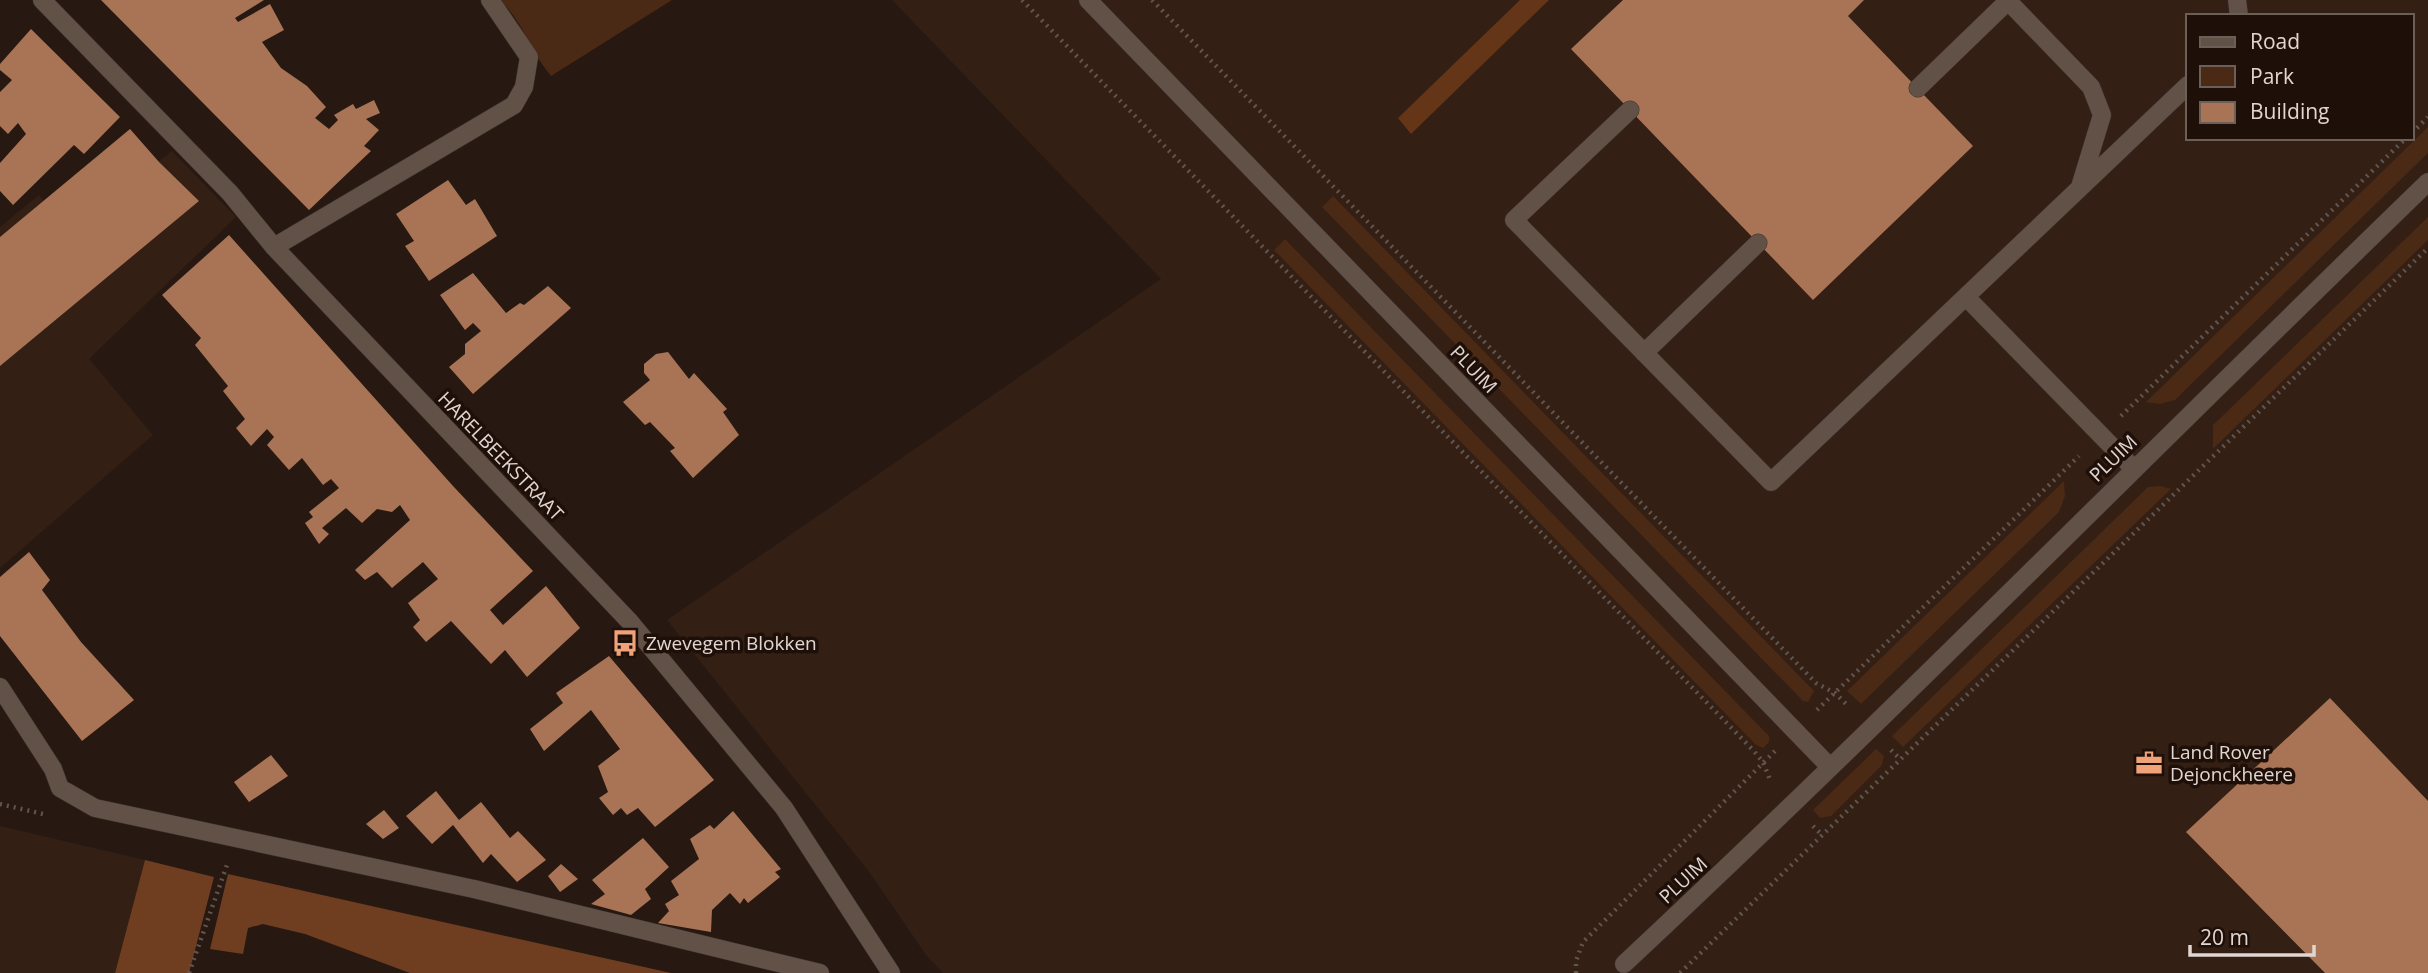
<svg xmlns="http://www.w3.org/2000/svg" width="2428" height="973" font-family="'Open Sans',sans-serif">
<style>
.built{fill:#331f14;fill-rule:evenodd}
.green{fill:#4a2915}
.forest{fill:#6f3e21}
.water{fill:#653518}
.building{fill:#a97355}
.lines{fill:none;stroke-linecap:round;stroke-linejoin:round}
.lane-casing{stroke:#3e322f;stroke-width:19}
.street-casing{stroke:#3e322f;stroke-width:19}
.secondary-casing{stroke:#3e322f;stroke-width:19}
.path{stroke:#62554e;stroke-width:4.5;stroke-dasharray:2 5;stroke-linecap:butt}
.lane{stroke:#625147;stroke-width:18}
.street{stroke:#625147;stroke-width:18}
.secondary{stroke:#625147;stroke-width:18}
.labels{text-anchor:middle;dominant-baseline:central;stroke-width:7;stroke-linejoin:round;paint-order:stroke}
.street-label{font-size:19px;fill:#e1d6d1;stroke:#1e1008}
.poi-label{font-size:19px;fill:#e1d6d1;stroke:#1e1008;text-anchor:start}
</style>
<rect width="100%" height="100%" fill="#271911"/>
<path class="built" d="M892,0h1536v973h-1485l-17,-18 -56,-82 -203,-253 494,-341zM2188,16h224v122h-224z
M172,151l64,66 -147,142 64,76 -153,133v-341l39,-32 29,37z
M0,826l145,34 -30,113h-115z"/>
<path class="green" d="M499,0h173l-121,76c-21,-24 -28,-56 -52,-76z
M2428,127v26l-253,247 -15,4 -14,-2z
M1333,196l481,495 -6,11 -5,-1 -481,-494z
M2428,217v23l-215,209v-24z
M1285,239l484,497v6l-6,6 -7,-3 -482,-495z
M2064,481l1,15 -6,16 -198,192 -14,-13z
M2161,486l10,3 -268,258 -11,-11 256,-249z
M1876,749l8,7 -2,9 -51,51 -11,2 -7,-8z"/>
<path class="forest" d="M145,860l69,17 -25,96h-74z
M228,874l443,99h-261l-105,-39 -42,-10 -15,4 -5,26 -33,-5z"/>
<path class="water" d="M1520,0h29l-138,134 -13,-16z"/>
<path class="building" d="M101,0h163l-29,18 3,4 32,-18 14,26 -22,12 19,26 26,18 19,21 -11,11 14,11 9,-9 -4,-5 19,-11 3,5 18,-9 6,13 -14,6 13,11 -15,16 7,5 -62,59z
M1623,0h241l-16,16 125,130 -160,154 -242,-251z
M31,29l89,88 -36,37 -10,-9 -61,60 -13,-14v-28l26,-29 -8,-11 -10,11 -8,-8v-34l12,-12 -12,-10v-6z
M130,129l29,33 40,39 -199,165v-129z
M448,180l18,25 9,-6 22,37 -68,45 -24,-35 9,-5 -18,-27z
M229,235l224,251 80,85 -43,39 13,15 43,-39 34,42 -53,49 -22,-27 -14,14 -40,-43 -25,21 -13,-15 7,-7 -12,-17 30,-24 -15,-17 -31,26 -15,-16 -12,8 -10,-10 55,-50 -10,-15 -8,7 -15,-3 -15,14 -16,-15 -24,20 7,6 -10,10 -14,-21 8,-6 -4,-5 30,-24 -8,-9 -8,6 -21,-27 -13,12 -22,-25 7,-8 -7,-8 -16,17 -15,-18 9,-9 -22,-28 5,-5 -33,-41 6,-7 -39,-43z
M473,273l33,40 14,-10 4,2 24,-19 23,22 -98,86 -24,-27 16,-13v-10l16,-13 -8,-8 -8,7 -25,-35z
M668,352l21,27 5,-6 33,36 -4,3 16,23 -46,43 -23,-27 5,-3 -25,-26 -5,3 -22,-23 27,-22 -6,-7v-9l12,-10z
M29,552l21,28 -8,10 39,52 53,58 -52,41 -82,-105v-59z
M609,656l105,124 -59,47 -17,-19 -11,7 -6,-7 -8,7 -14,-17 9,-6 -10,-26 22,-17 -29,-39 -47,41 -14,-22 33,-26 -7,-10z
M2330,698l98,103v172h-103l-139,-141z
M271,755l17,21 -39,26 -15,-20z
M436,791l23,29 22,-18 29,36 8,-7 28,29 -29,22 -26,-28 -8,9 -30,-38 -21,19 -26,-28z
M384,810l15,18 -16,11 -17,-15z
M733,811l48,58 -6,3 5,5 -32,26 -4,-5 -4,6 -10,-11 -18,17 -1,22 -53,-9 11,-12 -4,-7 14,-9 -8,-14 28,-22 -9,-20 20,-14 4,4z
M643,838l26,29 -24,22 6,10 -20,16 -40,-11 14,-10 -13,-14z
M561,864l17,15 -18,13 -12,-16z"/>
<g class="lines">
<defs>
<path id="lane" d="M2237,0l2,16
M2008,1l83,86 11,28 -22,72
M1918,88l91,-88
M1630,110l-116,110 257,262 417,-397
M1967,298l166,170
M1644,353l114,-110
M0,687l53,82 7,19 35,20 379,81 346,84"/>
<path id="street" d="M1088,0l742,767
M274,247l240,-142 10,-18 5,-30 -39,-57
M1624,964c273,-255 535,-522 804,-782"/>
<path id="secondary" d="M42,0l188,193 44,54 356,375 154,186 107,165"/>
</defs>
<use href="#lane" class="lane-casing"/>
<use href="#street" class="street-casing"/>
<use href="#secondary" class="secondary-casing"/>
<path class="path" d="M1022,0l731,750 10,12 8,20
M1152,0l664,683 19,10 14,14
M2412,133l16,-16
M2121,416l285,-278
M1817,710l262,-254
M1891,750l10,10
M0,804l43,10
M1813,826l9,9
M189,973l38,-108
M1576,973v-12l7,-19 192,-191
M1680,973l748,-725"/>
<use href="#lane" class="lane"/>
<use href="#street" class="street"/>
<use href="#secondary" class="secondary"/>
</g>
<defs>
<symbol id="bus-bare" viewBox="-9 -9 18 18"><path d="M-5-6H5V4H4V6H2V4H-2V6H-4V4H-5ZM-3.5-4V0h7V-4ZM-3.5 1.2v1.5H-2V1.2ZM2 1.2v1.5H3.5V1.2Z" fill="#f0a378" stroke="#1e1008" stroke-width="2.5" paint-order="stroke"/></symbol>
<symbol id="office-bare" viewBox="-9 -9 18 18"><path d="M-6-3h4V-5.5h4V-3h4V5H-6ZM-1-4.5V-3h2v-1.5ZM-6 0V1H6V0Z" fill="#f0a378" stroke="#1e1008" stroke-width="2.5" paint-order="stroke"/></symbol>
</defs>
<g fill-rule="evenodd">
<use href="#bus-bare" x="606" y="624" width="38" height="38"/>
<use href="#office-bare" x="2130" y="744" width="38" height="38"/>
</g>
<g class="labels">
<g class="street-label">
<text transform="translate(1474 369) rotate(46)">PLUIM</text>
<text transform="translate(501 456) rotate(46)">HARELBEEKSTRAAT</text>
<text transform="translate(2113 458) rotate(-44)">PLUIM</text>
<text transform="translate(1683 880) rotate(-43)">PLUIM</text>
</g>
<g class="poi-label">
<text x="646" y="643">Zwevegem Blokken</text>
<text x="2170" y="752">Land Rover<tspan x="2170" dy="22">Dejonckheere</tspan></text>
</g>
</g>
<rect x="2186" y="14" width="228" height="126" fill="#1e1008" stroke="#6c5f58" stroke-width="2"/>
<rect x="2200" y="37" width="35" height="10" fill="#625147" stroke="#6c5f58" stroke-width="2"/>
<text x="2250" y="49" font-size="21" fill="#e1d6d1">Road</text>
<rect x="2200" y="66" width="35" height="21" fill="#4a2915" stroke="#6c5f58" stroke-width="2"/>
<text x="2250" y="84" font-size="21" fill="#e1d6d1">Park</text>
<rect x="2200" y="102" width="35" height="21" fill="#a97355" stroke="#6c5f58" stroke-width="2"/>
<text x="2250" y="119" font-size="21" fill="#e1d6d1">Building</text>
<path d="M2190 945v10h124v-10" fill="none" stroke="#e1d6d1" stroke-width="3.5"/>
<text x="2200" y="945" font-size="21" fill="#e1d6d1" stroke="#1e1008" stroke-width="5" paint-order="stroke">20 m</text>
</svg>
